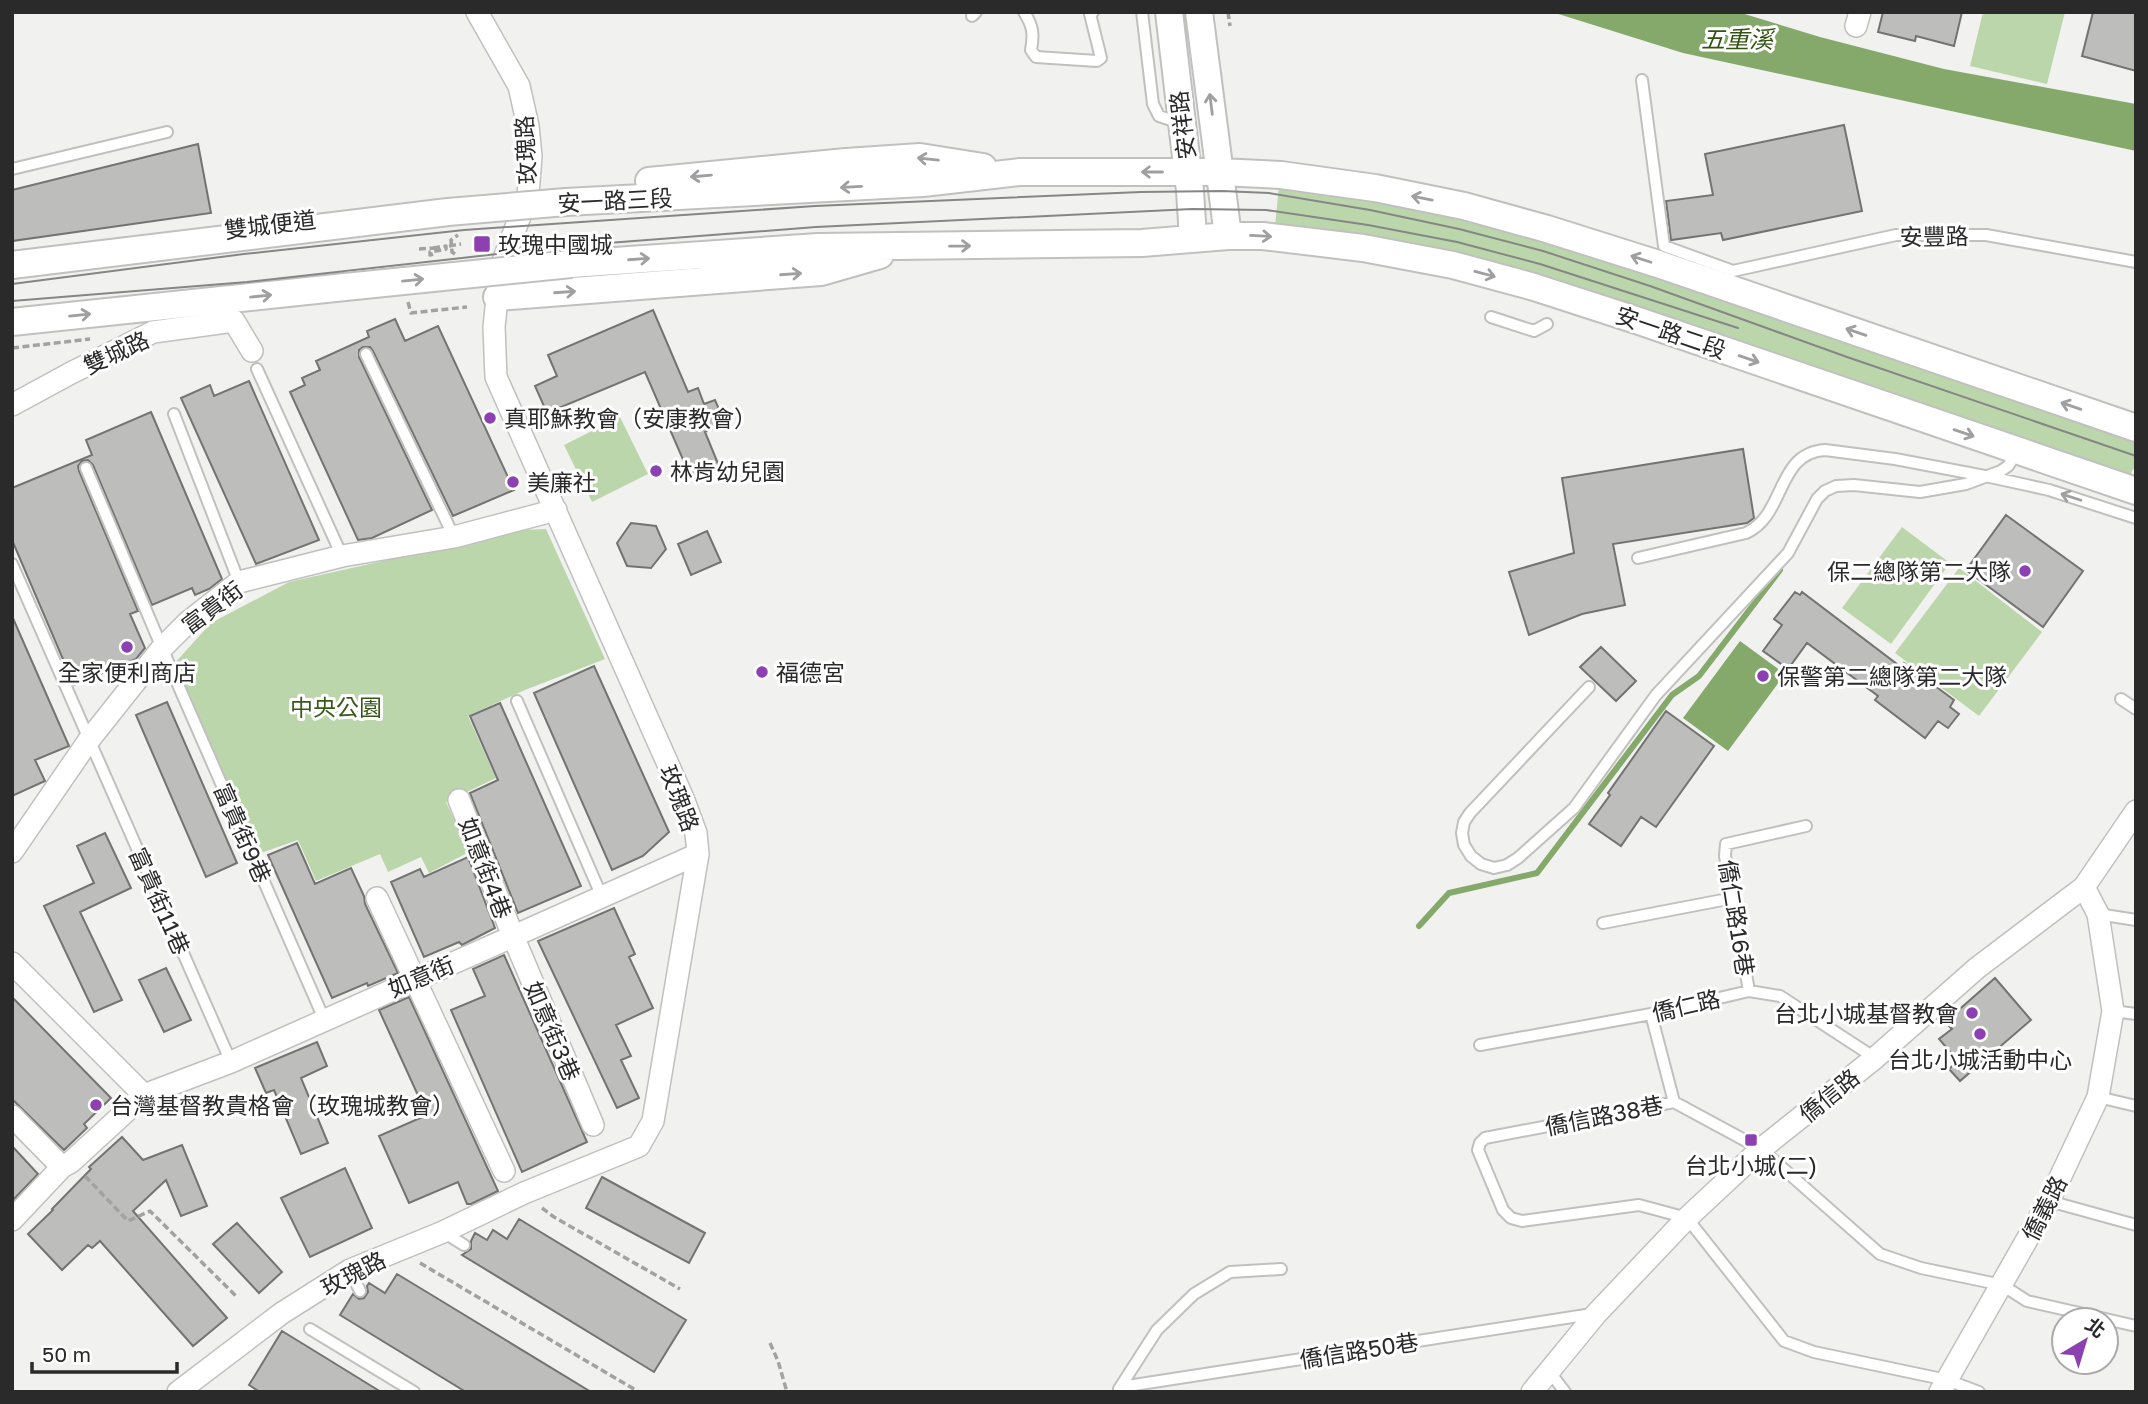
<svg xmlns="http://www.w3.org/2000/svg" width="2148" height="1404" font-family="'Golos Text','Noto Sans TC',sans-serif">
<style>
.green{fill:#bcd6ab}
.water{fill:#85a96a}
.lines{fill:none;stroke-linecap:round;stroke-linejoin:round}
.stream{stroke:#85a96a;stroke-width:6}
.building{fill:#bdbebc;stroke:#737472;stroke-width:2}
.service-casing{stroke:#c0c1bf;stroke-width:14}
.minor-casing{stroke:#c0c1bf;stroke-width:24}
.tertiary-casing{stroke:#c0c1bf;stroke-width:30}
.path{stroke:#a2a3a1;stroke-width:3.5;stroke-dasharray:7 3.5;stroke-linecap:butt}
.service{stroke:#fff;stroke-width:10}
.minor{stroke:#fff;stroke-width:21}
.tertiary{stroke:#fff;stroke-width:26}
.tram{stroke:#858685;stroke-width:2}
.tertiary-bridge-casing{stroke:#c0c1bf;stroke-width:30;stroke-linecap:butt}
.tertiary-bridge{stroke:#fff;stroke-width:26}
.oneway{stroke:#9f9f9f}
.poi-dot{fill:#8c40b1;stroke:#fff;stroke-width:2.5}
.labels{text-anchor:middle;dominant-baseline:central;stroke-width:6;stroke-linejoin:round;paint-order:stroke}
.street-label{font-size:23px;fill:#292a29;stroke:#fff}
.poi-label{font-size:23px;fill:#292a29;stroke:#fff;text-anchor:start}
.park-label{font-size:23px;fill:#385a19;stroke:#fff}
.water-label{font-size:24px;font-style:italic;fill:#31530f;stroke:#fff}
</style>
<rect width="100%" height="100%" fill="#f1f2f0"/>
<path class="green" d="M1983,12h82l-18,72 -77,-18z
M1279,186l93,14 86,18 85,22 111,35 482,165v30l-3,-1 -4,9 -488,-166 -366,-86z
M620,417l28,57 -56,28 -28,-57z
M1902,527l48,36 -59,81 -49,-36z
M546,529l59,130 -80,31 -57,26 28,62 -50,24 23,50 -40,21 -8,-16 -33,15 -8,-18 -64,27 -18,-41 -40,14 -85,-189 38,-42 78,-41 232,-52z
M1959,568l83,64 -63,84 -84,-63z"/>
<path class="water" d="M1552,12h186l82,25 124,32 192,35v47l-453,-98z
M1740,641l45,33 -57,77 -45,-33z"/>
<g class="lines">
<path class="stream" d="M1419,926l30,-33 88,-20 135,-178 27,-19 81,-106"/>
</g>
<path class="building" d="M1883,12h79l-8,34 -38,-10 -1,5 -37,-9z
M2093,12h43v59l-54,-15z
M1844,125l18,86 -139,29 -2,-7 -50,7 -5,-39 47,-6 -8,-41z
M198,144l13,69 -199,28v-51z
M653,310l35,82 10,-4 6,16 11,-4 10,23 -20,9 14,34 -28,12 -46,-106 -98,41 -12,-27 22,-10 -9,-21z
M395,319l10,22 33,-15 76,164 -61,26 -80,-165 -3,-4h-7l-4,3v7l73,153 -60,28 -14,2 -68,-148 15,-7 -3,-7 18,-8 -4,-9 53,-24 -2,-6z
M249,381l70,159 -63,24 -75,-166 29,-13 4,11z
M151,412l71,167 -13,10 -14,6 -3,-7 -40,17 -59,-140 -5,-5 -6,1 -4,5 1,5 59,140 -8,3 15,34 -9,11 -62,26 -62,-145v-52l80,-33 -6,-15z
M1743,449l11,69 -7,5 -134,21 12,61 -43,9 -53,21 -20,-63 65,-19 -12,-75z
M2006,515l77,56 -40,56 -77,-57z
M631,523l25,3 10,23 -15,19 -24,-2 -10,-23z
M707,531l14,31 -30,13 -13,-31z
M1795,592l5,3 2,-3 99,75 3,-4 50,37 -4,7 9,7 -11,14 -10,-7 -13,17 -50,-38 3,-4 -71,-53 -19,26 -25,-18 19,-26 -8,-6z
M12,616l57,130 -34,14 10,21 -33,15z
M1601,647l35,34 -20,20 -36,-34z
M594,666l75,166 -26,24 -31,14 -78,-177z
M167,702l70,161 -31,14 -70,-162z
M500,703l81,183 -63,27 -48,-120 28,-13 -28,-64z
M1666,711l48,35 -58,81 -15,-10 -20,29 -32,-22 21,-29 -2,-2z
M105,833l26,55 -51,24 42,88 -28,12 -50,-106 50,-23 -17,-37z
M297,843l18,41 36,-16 13,28 1,8 33,69 -30,13 -1,-3 -35,15 -64,-143z
M468,857l27,71 -33,17 -3,-3 -35,15 -33,-75 29,-13 4,8z
M614,908l21,46 -6,3 24,51 -37,17 15,31 -10,4 18,38 -22,10 -79,-167z
M504,955l83,187 -65,30 -71,-162 34,-14 -12,-27z
M166,968l25,52 -27,12 -25,-52z
M1995,978l36,42 -71,61 -11,-12 9,-8 -19,-22 13,-10 -7,-7z
M12,997l99,101 -27,26 3,4 -23,22 -52,-51z
M409,997l89,194 -27,13h-4l-9,-22 -49,21 -30,-67 48,-21 -48,-105z
M317,1042l10,24 -26,12 27,65 -27,11 -27,-64 -8,3 -11,-25z
M122,1137l21,23 39,-15 25,61 -26,10 -15,-36 -33,31 94,107 -34,28 -93,-105 -8,7 -4,-3 -26,25 -34,-36 25,-24 -1,-1 39,-40 -2,-2z
M12,1146l26,28 -26,27z
M345,1168l27,60 -62,29 -29,-59z
M602,1177l103,56 -16,30 -103,-55z
M519,1219l167,101 -32,52 -192,-117 9,-6v-8l4,-8 12,7 6,-10 14,9z
M237,1223l45,49 -23,21 -46,-49z
M397,1274l33,20 161,98h-125l-126,-77 13,-21 6,5 5,-1 4,-6 -1,-6 2,-3 16,10z
M282,1331l44,27 55,34h-121l-11,-7z"/>
<g class="lines">
<defs>
<path id="service" d="M1024,12c9,14 10,22 7,38l5,7 61,4 4,-3 -11,-44 3,-2
M1142,12l11,92 6,12 21,7
M972,16l4,-4
M1642,80l22,166 69,25 163,-36h90l150,27
M12,169l155,-37
M1491,317l43,14 13,-7
M366,354l88,183
M257,369l85,187
M174,414l65,168
M86,468l76,180 162,371
M1638,558l108,-25c40,-18 30,-80 79,-83l70,9 95,18 59,13 87,28
M12,564l219,498
M1589,687l-119,126 -6,9 -2,11 2,12 7,11 10,8 13,4 13,-3 11,-7 56,-50 82,-113 132,-142 29,-54 8,-8 11,-5 18,-1 66,7 46,-8 35,-13 7,-5 9,-14
M2121,699l15,10
M517,701l85,196
M2098,914l38,6
M1603,923l130,-25
M1749,991l-24,-135 1,-12 80,-18
M2113,1011l23,3
M1651,1014l23,88
M1480,1045l171,-31 98,-23 31,5 95,62
M2098,1097l38,9
M2049,1201l87,24
M443,1232l21,13
M350,1270l10,21
M310,1329l104,63
M1549,1371l16,21
M1121,1387l471,-73
M1119,1389l38,-59 37,-36 36,-22 51,-3
M1979,1392l-32,-12 -133,-28 -30,-11 -97,-123 -48,-13 -117,16 -11,-3 -8,-8 -25,-60 2,-7 5,-5 189,-36 87,47 119,105 41,14 81,17 25,16 109,25"/>
<path id="minor" d="M1856,26l4,-14
M12,405l59,-32 82,-41 81,-11 18,30
M459,800l54,136 80,189
M12,852l77,-112 73,-92 26,-26 51,-40 103,-26 112,-19 102,-27
M377,898l127,273
M12,963l132,132
M12,1116l50,51
M12,1220l50,-53 9,-5 73,-67 87,-33 467,-208
M178,1392l104,-79 68,-43 93,-38 81,-39 115,-47 14,-25 45,-267 -2,-21 -13,-35 -187,-421 -2,-50 6,-58 28,-74 3,-39 -3,-30 -9,-40 -42,-74
M1532,1392l64,-78 91,-96 74,-69 114,-91 102,-90 107,-81 52,-76
M1940,1392l109,-191 49,-104 15,-86 -15,-97 -14,-27"/>
<path id="tertiary" d="M1169,12l21,179 3,47
M1199,12l29,224
M649,181l197,-19 74,-5 63,10
M566,202l357,-19 97,-11h200l61,3 94,13 89,18 83,23 111,35 478,164
M571,264l247,-17 324,-4 86,-7h35l100,12 90,17 81,22 105,34 497,170
M497,297l324,-25 59,-17
M12,322l333,-35"/>
</defs>
<use href="#service" class="service-casing"/>
<use href="#minor" class="minor-casing"/>
<use href="#tertiary" class="tertiary-casing"/>
<path class="path" d="M1228,12l2,14
M449,246l12,-2
M419,249l15,-1
M433,254l-3,1v-3l16,-3v-3l-13,2
M455,254l-3,-2 -1,-12 7,-5
M408,302l3,11 56,-6
M12,348l78,-9
M85,1176l43,45 22,-10 86,85
M542,1208l12,9 126,72
M420,1263l219,129
M770,1343l8,18 9,31"/>
<use href="#service" class="service"/>
<use href="#minor" class="minor"/>
<use href="#tertiary" class="tertiary"/>
<path class="tram" d="M12,284l232,-30 220,-24 351,-24 326,-14 81,-1 47,2 101,17 89,19 84,22 107,35 197,71 289,99
M12,301l235,-19 322,-36 247,-19 376,-18 74,1 102,15 89,17 83,22 198,64"/>
<defs>
<path id="tertiary-bridge" d="M12,265l436,-53 118,-10
M345,287l226,-23"/>
</defs>
<use href="#tertiary-bridge" class="tertiary-bridge-casing"/>
<use href="#tertiary-bridge" class="tertiary-bridge"/>
</g>
<defs><path id="oneway-shaft" d="M-6 0H5M1.5-3L5.5 0L1.5 3" fill="none" stroke-width="1.6" stroke-linecap="round" stroke-linejoin="round" transform="scale(1.75)"/></defs>
<g class="oneway">
<use href="#oneway-shaft" transform="translate(1211 104) rotate(-97)"/>
<use href="#oneway-shaft" transform="translate(928 159) rotate(-174)"/>
<use href="#oneway-shaft" transform="translate(1152 172) rotate(180)"/>
<use href="#oneway-shaft" transform="translate(701 176) rotate(175)"/>
<use href="#oneway-shaft" transform="translate(851 187) rotate(177)"/>
<use href="#oneway-shaft" transform="translate(1422 198) rotate(-169)"/>
<use href="#oneway-shaft" transform="translate(1261 236) rotate(3)"/>
<use href="#oneway-shaft" transform="translate(960 246) rotate(-1)"/>
<use href="#oneway-shaft" transform="translate(639 259) rotate(-4)"/>
<use href="#oneway-shaft" transform="translate(1641 259) rotate(-162)"/>
<use href="#oneway-shaft" transform="translate(791 274) rotate(-4)"/>
<use href="#oneway-shaft" transform="translate(1485 274) rotate(15)"/>
<use href="#oneway-shaft" transform="translate(413 280) rotate(-6)"/>
<use href="#oneway-shaft" transform="translate(565 292) rotate(-4)"/>
<use href="#oneway-shaft" transform="translate(261 296) rotate(-6)"/>
<use href="#oneway-shaft" transform="translate(80 315) rotate(-6)"/>
<use href="#oneway-shaft" transform="translate(1856 332) rotate(-161)"/>
<use href="#oneway-shaft" transform="translate(1749 359) rotate(19)"/>
<use href="#oneway-shaft" transform="translate(2071 406) rotate(-161)"/>
<use href="#oneway-shaft" transform="translate(1964 433) rotate(19)"/>
<use href="#oneway-shaft" transform="translate(2071 497) rotate(-162)"/>
</g>
<g class="poi-dot">
<rect x="473" y="235" width="18" height="18" rx="3.5"/>
<circle cx="490" cy="418" r="7"/>
<circle cx="656" cy="471" r="7"/>
<circle cx="513" cy="482" r="7"/>
<circle cx="2025" cy="571" r="7"/>
<circle cx="127" cy="647" r="7"/>
<circle cx="762" cy="672" r="7"/>
<circle cx="1763" cy="676" r="7"/>
<circle cx="1972" cy="1013" r="7"/>
<circle cx="1980" cy="1034" r="7"/>
<circle cx="96" cy="1105" r="7"/>
<rect x="1744" y="1133" width="14" height="14" rx="3.5"/>
</g>
<g class="labels">
<g class="street-label">
<text transform="translate(1182 125) rotate(-97)">安祥路</text>
<text transform="translate(525 150) rotate(-93)">玫瑰路</text>
<text transform="translate(615 200) rotate(-3)">安一路三段</text>
<text transform="translate(270 224) rotate(-7)">雙城便道</text>
<text transform="translate(1934 236) rotate(-1)">安豐路</text>
<text transform="translate(1671 332) rotate(19)">安一路二段</text>
<text transform="translate(116 352) rotate(-25)">雙城路</text>
<text transform="translate(212 607) rotate(-37)">富貴街</text>
<text transform="translate(680 798) rotate(69)">玫瑰路</text>
<text transform="translate(243 833) rotate(66)">富貴街9巷</text>
<text transform="translate(486 868) rotate(69)">如意街4巷</text>
<text transform="translate(160 901) rotate(66)">富貴街11巷</text>
<text transform="translate(1737 918) rotate(81)">僑仁路16巷</text>
<text transform="translate(421 976) rotate(-23)">如意街</text>
<text transform="translate(1686 1005) rotate(-13)">僑仁路</text>
<text transform="translate(553 1031) rotate(67)">如意街3巷</text>
<text transform="translate(1829 1095) rotate(-39)">僑信路</text>
<text transform="translate(1604 1115) rotate(-11)">僑信路38巷</text>
<text transform="translate(2044 1208) rotate(-63)">僑義路</text>
<text transform="translate(353 1273) rotate(-27)">玫瑰路</text>
<text transform="translate(1359 1350) rotate(-9)">僑信路50巷</text>
</g>
<g class="poi-label">
<text x="498" y="244">玫瑰中國城</text>
<text x="504" y="418">真耶穌教會（安康教會）</text>
<text x="670" y="471">林肯幼兒園</text>
<text x="527" y="482">美廉社</text>
<text x="2011" y="571" text-anchor="end">保二總隊第二大隊</text>
<text x="127" y="672" text-anchor="middle">全家便利商店</text>
<text x="776" y="672">福德宮</text>
<text x="1777" y="676">保警第二總隊第二大隊</text>
<text x="1958" y="1013" text-anchor="end">台北小城基督教會</text>
<text x="1980" y="1059" text-anchor="middle">台北小城活動中心</text>
<text x="110" y="1105">台灣基督教貴格會（玫瑰城教會）</text>
<text x="1751" y="1165" text-anchor="middle">台北小城(二)</text>
</g>
<g class="park-label">
<text x="336" y="707">中央公園</text>
</g>
<g class="water-label">
<text x="1737" y="38">五重溪</text>
</g>
</g>
<rect width="2148" height="1404" fill="none" stroke="#292a29" stroke-width="28"/>
<g transform="translate(2085 1341) rotate(38)"><circle r="33" fill="#ffffff" stroke="#a9aaa9" stroke-width="2"/>
<path d="M0-5L12 26L0 18L-12 26Z" fill="#8c40b1"/>
<text y="-10" font-size="19" font-weight="bold" text-anchor="middle" fill="#292a29">北</text>
</g>
<path d="M32 1362v10h145v-10" fill="none" stroke="#292a29" stroke-width="3.5"/>
<text x="42" y="1362" font-size="21" fill="#292a29" stroke="#ffffff" stroke-width="5" paint-order="stroke">50 m</text>
</svg>
